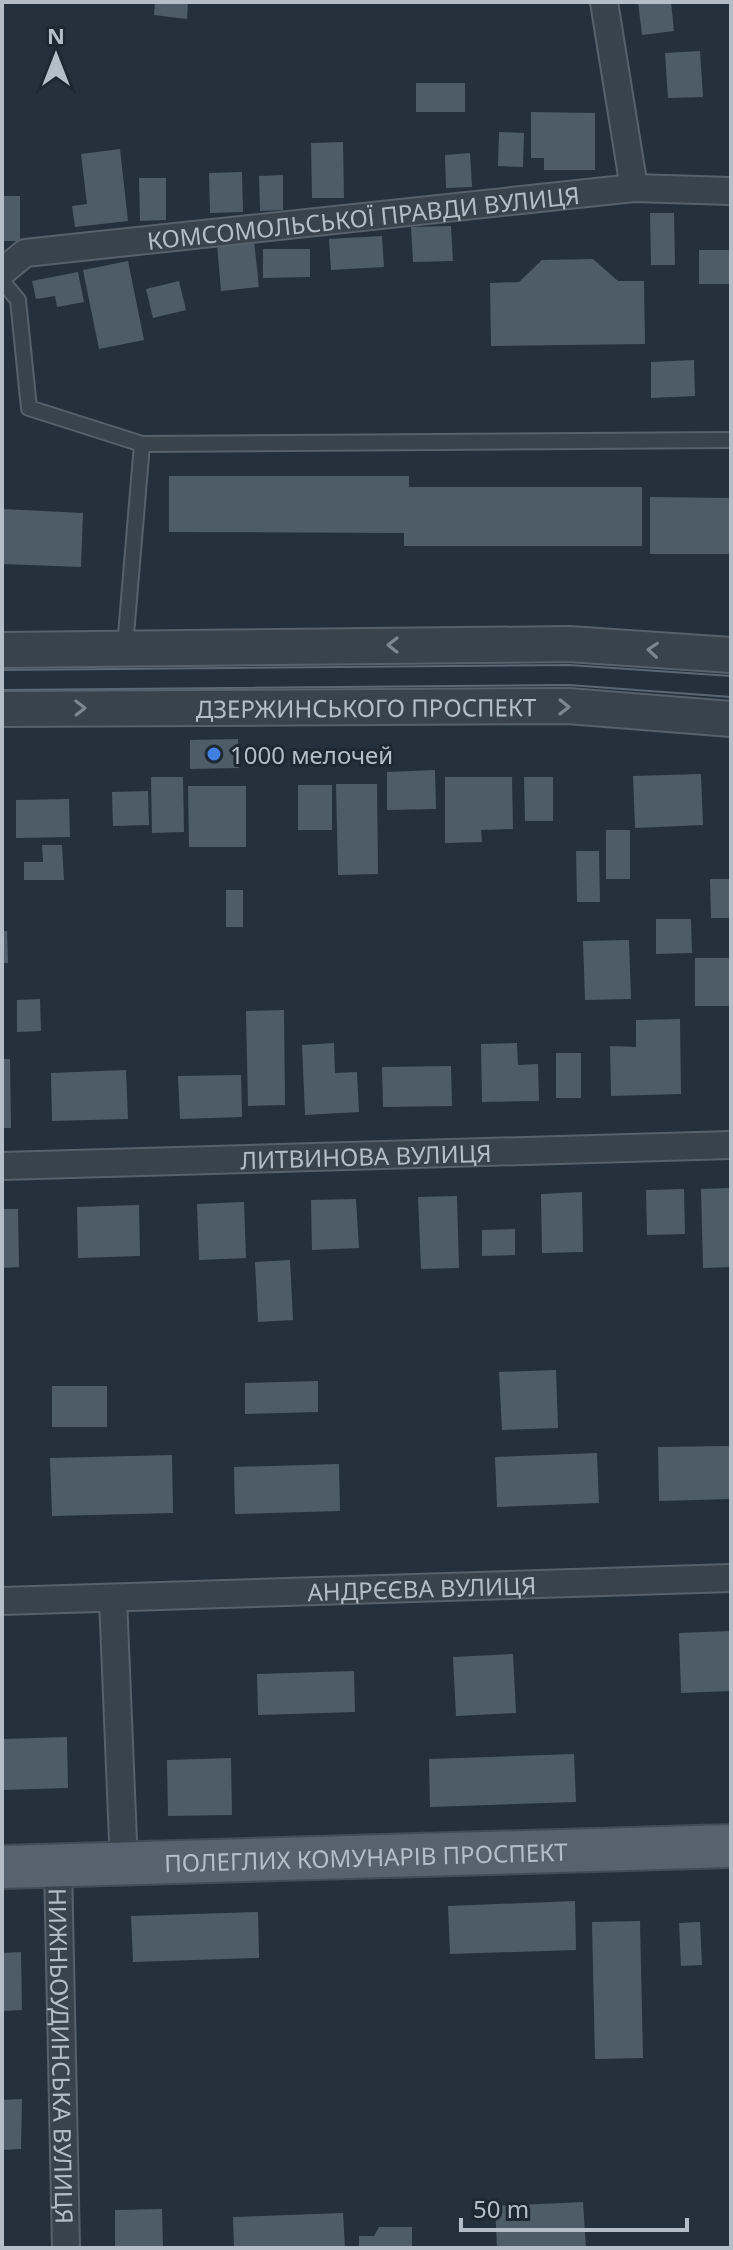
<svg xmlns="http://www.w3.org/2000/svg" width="733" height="2250" font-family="'Noto Sans',sans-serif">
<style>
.building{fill:#4d5c67}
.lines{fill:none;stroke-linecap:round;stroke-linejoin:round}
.service-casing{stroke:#56616b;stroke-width:18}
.minor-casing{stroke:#56616b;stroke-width:30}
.tertiary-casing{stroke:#56616b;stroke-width:38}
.primary-casing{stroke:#414c56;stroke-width:46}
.service{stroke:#38434d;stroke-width:14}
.minor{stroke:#38434d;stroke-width:26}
.tertiary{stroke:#38434d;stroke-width:34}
.primary{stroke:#56626d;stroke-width:42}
.tram{stroke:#5a6774;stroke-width:2}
.oneway{stroke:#7c8791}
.shop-dot{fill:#3f7fe0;stroke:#1d2832;stroke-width:3}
.labels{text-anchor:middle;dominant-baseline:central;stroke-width:6;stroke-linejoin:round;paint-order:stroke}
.street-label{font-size:24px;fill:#b4bec8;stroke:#1d2832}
.poi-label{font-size:24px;fill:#b4bec8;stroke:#1d2832;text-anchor:start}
</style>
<rect width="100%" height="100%" fill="#24313d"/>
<path class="building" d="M155,2h33l-1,17 -33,-4z
M638,2h33l3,29 -32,4z
M700,51l3,46 -35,1 -3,-45z
M416,83h49v29h-49z
M531,112l64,1v57h-51v-12h-13z
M499,132l25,1 -1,34 -25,-1z
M343,142l1,56h-32l-1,-55z
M120,149l8,72 -53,6 -3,-21 15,-2 -6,-50z
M470,153l2,34 -26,1 -1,-33z
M242,172l1,40 -33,1 -1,-40z
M283,175v35l-23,1 -1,-35z
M139,178h27v42l-26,1z
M2,196h18v45h-18z
M650,213h24l1,52h-24z
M451,226l2,35 -40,1 -2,-35z
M382,236l2,31 -53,3 -2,-31z
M254,240l5,47 -38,4 -4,-47z
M263,249h47v28l-47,1z
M699,250h32v34h-32z
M593,259l25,22h26l1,63 -154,2 -1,-63 29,-1 23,-22z
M128,261l16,79 -45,9 -16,-79z
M78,272l6,30 -27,5 -2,-11 -19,3 -4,-18z
M179,281l7,29 -33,8 -7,-29z
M694,360l1,36 -44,2v-36z
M169,476h240v11h233v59h-238v-13l-235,-1z
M650,497l81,1v56h-81z
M2,509l81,4 -2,54 -79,-3z
M238,739l1,29 -49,1v-29z
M435,770l1,39 -49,1v-38z
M701,774l2,51 -68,3 -2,-52z
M151,777h32l1,55 -32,1z
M445,777h67l1,52 -32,1 1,12 -37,1z
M524,777h29v44h-28z
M336,784h41l1,90 -40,1z
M298,785h34v45h-34z
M188,786h58v61h-57z
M148,791l1,34 -36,1 -1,-34z
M69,799l1,38 -54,1v-38z
M606,830h24v49h-24z
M42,845h20l2,35h-40v-18h19z
M576,851h23l1,51h-23z
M710,879h21v39h-20z
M226,890h17v37h-17z
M656,919h35l1,34 -36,1z
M2,931h5l1,32h-6z
M629,940l2,59 -46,1 -2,-59z
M695,958h36v48h-36z
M40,999l1,32 -24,1v-32z
M284,1010l1,95 -37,1 -2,-95z
M680,1019l1,75 -70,2 -1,-50 26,1v-27z
M334,1043l1,30 22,-1 2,40 -54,3 -3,-70z
M517,1043l1,22 20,-1 1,37 -57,1 -1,-58z
M556,1053h25v45h-25z
M2,1059h8l1,69h-9z
M451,1066l1,40 -69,1 -1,-40z
M126,1070l2,49 -76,2 -1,-48z
M241,1075l1,42 -62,2 -2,-43z
M731,1188v79l-28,1 -2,-79z
M684,1189l1,45 -38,1 -1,-45z
M582,1192l1,60 -41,1 -1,-59z
M457,1196l2,72 -38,1 -3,-72z
M356,1199l3,49 -47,2 -1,-50z
M244,1202l2,56 -47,2 -2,-56z
M139,1205l1,51 -62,2 -1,-51z
M2,1209h16l1,58 -17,1z
M515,1229v26l-33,1v-26z
M290,1260l3,60 -35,2 -3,-60z
M556,1370l2,58 -56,2 -3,-58z
M318,1381v31l-73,2v-31z
M52,1386h55v41h-55z
M731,1446v53l-72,2 -1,-54z
M597,1453l2,50 -102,4 -2,-50z
M172,1455l1,58 -121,3 -2,-58z
M339,1464l1,47 -105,3 -1,-47z
M731,1631v60l-50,2 -2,-60z
M513,1654l3,59 -60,3 -3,-59z
M354,1671l1,41 -97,3 -1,-41z
M67,1737l1,51 -66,2v-51z
M574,1754l2,48 -146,5 -1,-48z
M231,1758l1,57 -64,1 -1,-56z
M575,1901l1,49 -126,4 -2,-48z
M258,1912l1,46 -126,4 -2,-46z
M640,1921l3,137 -48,1 -3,-137z
M700,1922l2,43 -21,1 -2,-43z
M21,1952l1,58 -20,1v-58z
M22,2099l-1,50 -19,1v-50z
M583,2202l3,46h-89l-2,-42z
M162,2209l1,39h-48v-38z
M343,2213l2,35h-111l-1,-31z
M379,2227h33v21h-53v-12h15z"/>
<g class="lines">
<defs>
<path id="service" d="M2,281l16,19 11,108 113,36 -17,203
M142,444l589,-4"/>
<g id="minor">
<path d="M604,2l30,186"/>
<path id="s1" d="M2,272l23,-19 609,-65 97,3"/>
<path id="s2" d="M2,1166l729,-21"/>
<path d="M113,1598l11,267"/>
<path id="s3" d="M2,1601l729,-23"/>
<path id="s4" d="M58,1866l8,382"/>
</g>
<g id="tertiary">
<path d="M2,650l567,-6 162,11"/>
<path id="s5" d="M2,709l566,-3 163,13"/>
</g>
<g id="primary">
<path id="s6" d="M2,1867l729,-21"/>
</g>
</defs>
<use href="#service" class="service-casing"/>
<use href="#minor" class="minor-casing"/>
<use href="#tertiary" class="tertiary-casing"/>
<use href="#primary" class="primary-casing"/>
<use href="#service" class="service"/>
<use href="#minor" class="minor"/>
<use href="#tertiary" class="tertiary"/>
<use href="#primary" class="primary"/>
<path class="tram" d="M2,670l567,-5 162,11
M2,690l567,-5 162,12"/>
</g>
<defs><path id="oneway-chevron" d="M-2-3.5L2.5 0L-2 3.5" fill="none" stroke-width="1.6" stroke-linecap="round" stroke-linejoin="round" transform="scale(2)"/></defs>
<g class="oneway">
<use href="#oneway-chevron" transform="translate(393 645) rotate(180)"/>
<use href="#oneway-chevron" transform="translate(653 650) rotate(-176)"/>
<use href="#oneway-chevron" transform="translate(564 707) rotate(1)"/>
<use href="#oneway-chevron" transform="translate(80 708) rotate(-1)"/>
</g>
<circle class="shop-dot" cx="214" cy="754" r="8"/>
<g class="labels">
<g class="street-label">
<text stroke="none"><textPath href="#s1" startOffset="370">КОМСОМОЛЬСЬКОЇ ПРАВДИ ВУЛИЦЯ</textPath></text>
<text stroke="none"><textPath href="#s5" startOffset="364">ДЗЕРЖИНСЬКОГО ПРОСПЕКТ</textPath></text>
<text stroke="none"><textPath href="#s2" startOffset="364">ЛИТВИНОВА ВУЛИЦЯ</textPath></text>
<text stroke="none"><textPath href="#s3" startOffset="420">АНДРЄЄВА ВУЛИЦЯ</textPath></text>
<text stroke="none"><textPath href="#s6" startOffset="364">ПОЛЕГЛИХ КОМУНАРІВ ПРОСПЕКТ</textPath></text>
<text stroke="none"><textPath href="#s4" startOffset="190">НИЖНЬОУДИНСЬКА ВУЛИЦЯ</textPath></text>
</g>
<g class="poi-label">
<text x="230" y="754">1000 мелочей</text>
</g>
</g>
<rect width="733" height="2250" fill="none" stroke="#b4bec8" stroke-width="8"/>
<g transform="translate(56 56)" stroke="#1d2832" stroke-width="6" paint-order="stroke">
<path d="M0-6L14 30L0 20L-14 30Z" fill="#b4bec8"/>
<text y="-12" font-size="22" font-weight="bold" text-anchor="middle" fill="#b4bec8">N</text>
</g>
<path d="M461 2218v12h226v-12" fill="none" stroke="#b4bec8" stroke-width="4"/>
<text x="473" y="2218" font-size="24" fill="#b4bec8" stroke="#1d2832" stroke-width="6" paint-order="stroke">50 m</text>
</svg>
